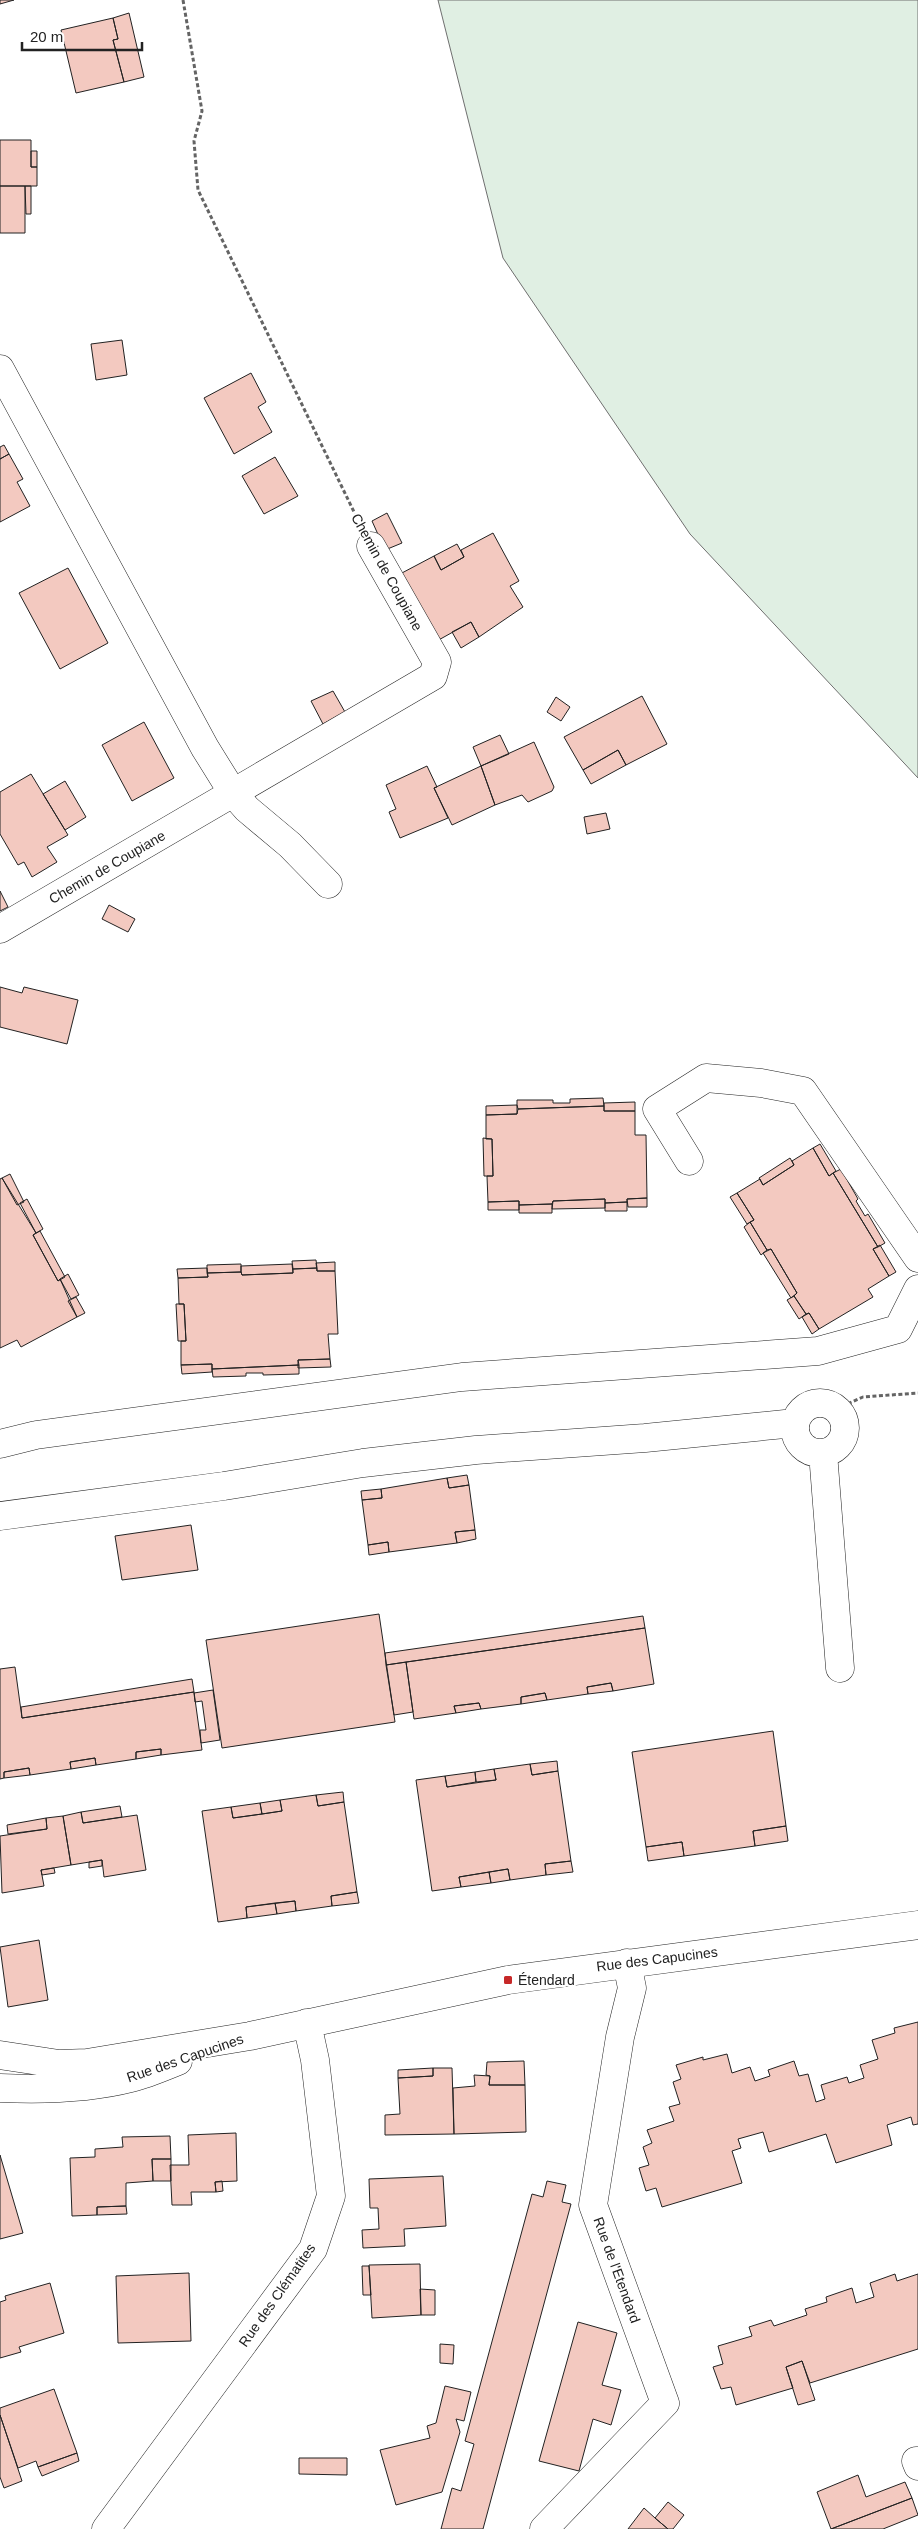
<svg xmlns="http://www.w3.org/2000/svg" width="918" height="2529" font-family="Arial,sans-serif">
<style>
.green{fill:#e0efe3;stroke:#6f6f6f}
.building{fill:#f3c9c0;stroke:#222}
.lines{fill:none;stroke-linecap:round;stroke-linejoin:round}
.minor-casing{stroke:#222;stroke-width:29}
.path{stroke:#646464;stroke-width:3;stroke-dasharray:4 2.5;stroke-linecap:butt}
.minor{stroke:#fff;stroke-width:28}
.poi-dot{fill:#c62828;stroke:#fff;stroke-width:2}
.labels{text-anchor:middle;dominant-baseline:central;stroke-width:4;stroke-linejoin:round;paint-order:stroke}
.street-label{font-size:14px;fill:#222;stroke:#fff}
.poi-label{font-size:14px;fill:#222;stroke:#fff;text-anchor:start}
</style>
<rect width="100%" height="100%" fill="#fff"/>
<path class="green" d="M438,0h480v778l-228,-244 -187,-276z"/>
<path class="building" d="M0,0h14l-14,4z
M129,13l15,64 -20,5 -11,-42 5,-1 -5,-21z
M113,18l5,21 -5,1 11,42 -48,11 -15,-63z
M0,140h31v27h6v19h-37z
M31,151h6v16h-6z
M0,186h25v47h-25z
M25,186h6v28h-5z
M122,340l5,35 -31,5 -5,-36z
M251,373l15,29 -8,5 14,25 -38,22 -30,-56z
M4,445l5,9 -9,5v-12z
M9,454l14,25 -6,3 13,24 -30,16v-63z
M275,457l23,39 -34,18 -22,-38z
M387,513l15,30 -17,7 -13,-29z
M493,533l26,48 -9,5 13,21 -44,30 -8,-15 -36,20 -35,-68 34,-18 7,14 23,-13 -3,-7z
M457,544l7,13 -23,13 -7,-14z
M68,568l40,75 -48,26 -41,-76z
M471,622l8,15 -18,11 -9,-16z
M333,691l12,21 -22,12 -12,-23z
M642,696l25,48 -41,21 -8,-15 -35,20 -19,-33z
M556,697l14,10 -9,14 -14,-9z
M144,722l30,56 -42,23 -30,-56z
M500,735l9,19 -28,12 -8,-19z
M534,742l20,45 -2,4 -24,11 -6,-7 -27,10 -14,-39z
M618,750l8,15 -35,19 -8,-14z
M427,766l10,21 -3,1 14,30 -48,20 -11,-26 7,-3 -10,-24z
M481,766l14,39 -43,20 -18,-37z
M31,774l37,61 -21,12 10,15 -25,15 -8,-15 -6,3 -18,-31v-42z
M65,781l21,36 -21,13 -22,-36z
M606,813l4,16 -23,5 -3,-17z
M0,891l8,16 -8,4z
M109,905l26,14 -7,13 -26,-13z
M0,987l22,6 2,-6 54,13 -11,44 -67,-17z
M603,1098l1,8 -86,3 -1,-4v-5h36v3h17v-4z
M635,1102v9h-31v-8z
M517,1105v9l-31,1v-9z
M604,1106v5h31v24h11l1,63 -20,1v3l-22,1v-4l-52,2 -1,3 -33,1v-4l-31,1 -1,-26h6l-1,-37h-6v-24l31,-1 1,-5z
M483,1138l9,1 1,37h-9z
M820,1144l16,27 -7,5 -16,-28z
M813,1148l16,28 4,-3 45,74 -5,2 16,27 -21,13 5,8 -54,32 -10,-16 -3,1 -12,-18 3,-3 -26,-44 -4,1 -17,-28 4,-2 -17,-27 23,-14 3,6 31,-20 -2,-4z
M790,1158l4,7 -31,20 -4,-7z
M841,1169l17,30 -2,2 9,15 3,-2 17,29 -7,4 -45,-74z
M10,1174l14,28 -7,3 -15,-27z
M2,1178l34,55 -3,2 25,46 2,-2 17,38 -56,30 -4,-7 -17,8v-169z
M737,1193l17,27 -7,4 -17,-27z
M647,1198v9h-19l-1,-8z
M27,1199l16,30 -7,4 -16,-30z
M605,1199v9l-53,1 1,-8z
M519,1201v9h-31v-8z
M627,1202v9h-22v-8z
M552,1204v9h-33v-8z
M750,1222l17,28 -6,5 -17,-28z
M40,1231l25,46 -7,4 -25,-46z
M880,1245l16,27 -7,4 -16,-27z
M771,1249l26,44 -6,5 -28,-45z
M316,1260l1,8 -24,1 -1,-8z
M335,1262v9h-18l-1,-8z
M241,1264v8l-34,1v-8z
M292,1264l1,9 -51,2 -1,-3v-6z
M207,1268l1,9 -30,1 -1,-9z
M317,1268v3h18l3,63h-10l2,25 -32,1 1,5 -87,4v-5l-31,1v-24h5l-2,-37h-5l-1,-26 30,-1 -1,-4 34,-1 1,3 51,-2v-4z
M68,1274l11,21 -8,4 -11,-20z
M794,1296l12,18 -7,5 -12,-19z
M76,1297l9,16 -8,4 -9,-16z
M176,1304h8l2,37h-8z
M809,1313l10,16 -7,5 -10,-17z
M330,1359l1,8 -33,1v-8z
M212,1364v8l-30,2 -1,-9z
M299,1365v9l-36,1v-2h-17v3l-33,1 -1,-8z
M467,1475l2,10 -20,3 -2,-10z
M447,1478l2,10 20,-3 6,45 -20,2 2,11 -68,9 -1,-10 -20,3 -6,-45 20,-2 -1,-9z
M381,1489l1,9 -20,2 -1,-9z
M191,1525l7,45 -76,10 -7,-44z
M475,1530l1,9 -19,4 -2,-11z
M388,1542l1,10 -20,3 -1,-10z
M379,1614l16,108 -173,26 -16,-108z
M643,1616l2,12 -259,37 -1,-12z
M645,1628l9,56 -41,7 -2,-8 -24,4 1,7 -41,6 -2,-7 -24,4v7l-40,5 -2,-6 -25,3 2,7 -42,6 -8,-57z
M406,1662l7,50 -19,3 -8,-50z
M15,1667l7,51 172,-26 8,58 -41,5v-6l-25,3v7l-40,6 -1,-7 -25,4 1,7 -41,6 -1,-7 -25,4v6l-4,1v-110z
M192,1679l2,13 -172,26 -1,-11z
M611,1683l2,8 -25,3 -1,-7z
M213,1690l7,50 -19,3 -1,-13h6l-4,-29 -7,1 -1,-9z
M545,1693l2,7 -26,4v-7z
M479,1703l2,6 -25,4 -2,-7z
M773,1731l13,95 -33,5 2,15 -71,10 -2,-14 -36,5 -14,-95z
M161,1749v6l-25,4v-7z
M95,1758l1,7 -25,4 -1,-7z
M557,1761l1,10 -26,4 -2,-11z
M530,1764l2,11 26,-4 13,90 -26,3 1,11 -36,5 -2,-11 -49,8 2,10 -29,4 -16,-111 29,-4 2,11 49,-7 -2,-11z
M29,1768l1,7 -26,3v-6z
M494,1769l2,11 -20,2 -1,-10z
M475,1772l1,10 -29,5 -2,-11z
M343,1792l1,10 -26,4 -2,-11z
M316,1795l2,11 26,-4 13,90 -26,4 1,10 -36,5 -1,-10 -49,6 1,11 -29,4 -16,-111 29,-4 2,11 29,-4 20,-3 -2,-11z
M280,1800l2,11 -20,3 -2,-11z
M260,1803l2,11 -29,4 -2,-11z
M120,1806l2,11 -39,6 -2,-11z
M81,1812l2,11 54,-8 9,55 -42,7 -2,-17 -31,5 -8,-49z
M63,1816l8,49 -30,5 3,16 -42,7 -2,-57 47,-7 -1,-11z
M46,1818l1,11 -39,5 -1,-9z
M786,1826l2,15 -33,5 -2,-15z
M682,1842l2,14 -36,5 -2,-14z
M102,1860v6l-13,2v-6z
M571,1861l2,11 -27,3 -1,-11z
M54,1868l1,5 -13,2 -1,-5z
M508,1869l2,11 -19,3 -2,-11z
M489,1872l2,11 -30,4 -2,-10z
M357,1892l2,11 -27,3 -1,-10z
M295,1901l1,10 -19,3 -2,-11z
M275,1903l2,11 -30,4 -1,-11z
M39,1940l9,60 -40,7 -8,-60z
M918,2022v102l-5,1 -2,-8 -24,8 5,20 -56,18 -10,-29 -57,18 -6,-20 -25,7 3,9 -9,3 10,32 -80,24 -6,-19 -10,3 -7,-23 10,-3 -6,-18 9,-4 -5,-13 27,-9 -5,-14 11,-3 -7,-22 8,-3 -5,-14 27,-8v3l24,-6 5,19 18,-6 5,14 15,-5 -2,-6 26,-9 5,15 9,-2 8,28 9,-3 -4,-14 26,-8 2,6 15,-5 -4,-13 18,-6 -6,-19 23,-7 -1,-5z
M524,2061l1,24h-36l1,-9 -4,-1 1,-13z
M433,2068v8l-35,2v-8z
M433,2068h19l2,66 -69,1v-20l15,-1 -2,-36 35,-2z
M474,2075l16,1 -1,9h36l1,47 -72,2 -1,-46 22,-2z
M236,2133l1,48 -22,1 1,10h-25l1,13h-20l-2,-40h19l-1,-30z
M170,2136l1,23h-19l1,22 -27,2v23l-29,1v8l-25,1 -2,-58 25,-1v-8l28,-2 -1,-10z
M0,2155l23,78 -23,6z
M152,2159h19v22h-18z
M443,2176l3,50 -42,3 1,17 -42,2 -1,-18 17,-1 -1,-21h-8l-1,-29z
M222,2181l1,10 -7,1 -1,-10z
M547,2181l19,4 -4,17 9,2 -88,325h-42l11,-41 9,3 13,-47 -9,-3 67,-247 11,3z
M126,2206l1,8 -30,1v-8z
M420,2264l1,51 -49,3 -3,-53z
M362,2266h7l2,29h-8z
M189,2273l2,68 -73,2 -2,-67z
M895,2274l2,7 21,-7v75l-108,34 -8,-22 -16,6 7,21 -57,17 -5,-18 -10,2 -8,-22 10,-3 -5,-18 34,-10 -3,-9 22,-7 3,6 33,-11 -2,-6 22,-7 -1,-5 26,-9 4,15 18,-6 -4,-14z
M50,2283l14,50 -45,14 2,5 -21,6v-56l6,-2 -1,-4z
M420,2289l15,1v25h-14z
M578,2322l39,11 -15,52 19,5 -10,35 -18,-6 -14,52 -40,-10z
M440,2344l14,1 -1,19 -13,-1z
M802,2361l13,39 -17,5 -12,-38z
M445,2386l26,6 -7,29 -8,-2 4,13 -18,60 -46,13 -16,-55 50,-12 -3,-12 9,-3z
M54,2389l23,64 -39,14 -2,-6 -18,7 -18,-53v-7z
M0,2415l22,66 -18,7 -4,-11z
M77,2453l2,8 -37,15 -4,-9z
M299,2458h48v17l-48,-1z
M858,2475l8,22 39,-15 7,16 -81,31 -14,-37z
M912,2498l6,17 -35,14h-52z
M668,2502l16,13 -11,14h-5l-13,-11z
M644,2508l11,10 13,11h-40z"/>
<g class="lines">
<defs>
<path id="minor" d="M0,369l205,379 28,45 14,16 43,36 38,39
M0,929l433,-253 4,-14 -66,-116
M689,1161l-32,-52 49,-31 55,5 42,8 115,167
M795 1428a25 25 0 1 1 50 0a25 25 0 1 1-50 0Z
M0,1444l36,-9 426,-58 356,-26 80,-22 20,-40
M823,1453l17,215
M0,1516l224,-30 139,-23 113,-13 169,-12 150,-15
M0,2055l59,9 28,-1 163,-27 258,-56 410,-55
M0,2088c44,2 88,1 131,-10 16,-4 32,-11 47,-17
M916,2461l2,5
M106,2529l207,-280 18,-53 -16,-136 -8,-37
M544,2529l121,-126 -72,-198 27,-168 12,-49 -5,-25"/>
</defs>
<use href="#minor" class="minor-casing"/>
<path class="path" d="M183,0l19,111 -8,30 4,49 158,326
M836,1409l27,-12 55,-4"/>
<use href="#minor" class="minor"/>
</g>
<rect class="poi-dot" x="503" y="1975" width="10" height="10" rx="2.5"/>
<g class="labels">
<g class="street-label">
<text transform="translate(387 572) rotate(61)">Chemin de Coupiane</text>
<text transform="translate(107 867) rotate(-30)">Chemin de Coupiane</text>
<text transform="translate(657 1959) rotate(-7)">Rue des Capucines</text>
<text transform="translate(185 2058) rotate(-19)">Rue des Capucines</text>
<text transform="translate(617 2270) rotate(70)">Rue de l'Etendard</text>
<text transform="translate(277 2295) rotate(-55)">Rue des Clématites</text>
</g>
<g class="poi-label">
<text x="518" y="1980">Étendard</text>
</g>
</g>
<path d="M22 42v8h120v-8" fill="none" stroke="#222222" stroke-width="2.5"/>
<text x="30" y="42" font-size="15" fill="#222222" stroke="#ffffff" stroke-width="4" paint-order="stroke">20 m</text>
</svg>
